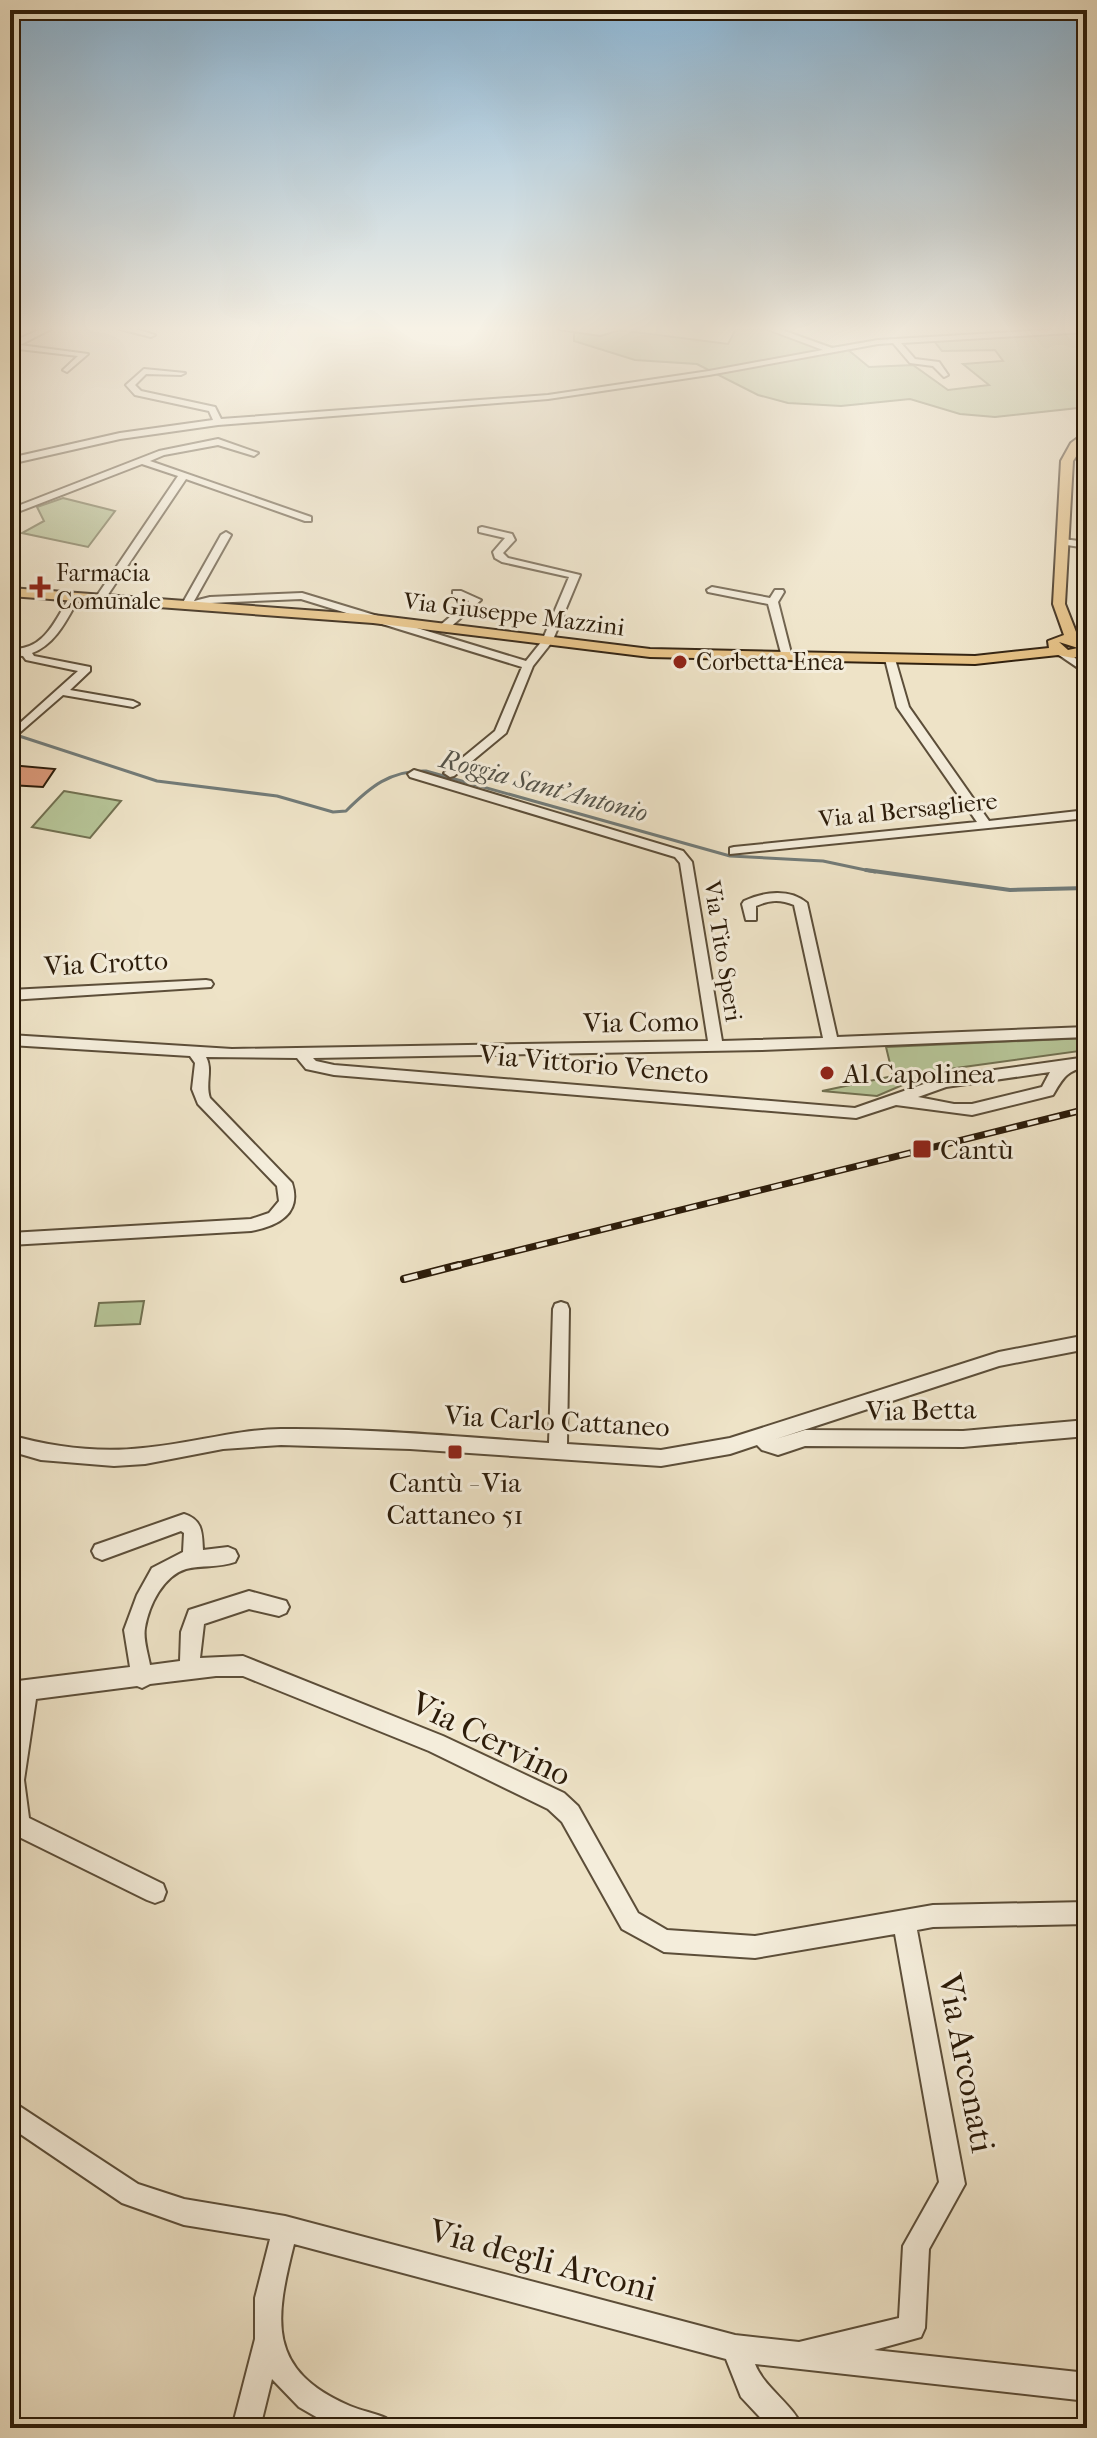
<svg xmlns="http://www.w3.org/2000/svg" width="1097" height="2438" font-family="'IM FELL French Canon',serif">
<style>
.green{fill:#b6c497;stroke:#717050;stroke-width:2}
.lines{fill:none;stroke-linecap:round;stroke-linejoin:round}
.stream-far1{stroke:#727b78;stroke-width:3}
.stream{stroke:#727b78;stroke-width:4}
.building{fill:#d89777;stroke:#2c1c0a;stroke-width:2}
.minor-casing{stroke:#5c4e39;stroke-width:4}
.major-casing{stroke:#2c1c0a;stroke-width:4}
.minor{fill:#f4eddb;fill-rule:evenodd}
.major{fill:#e7c284;fill-rule:evenodd}
.rail-far1-casing{stroke:#2c1c0a;stroke-width:7}
.rail-casing{stroke:#2c1c0a;stroke-width:8}
.rail-far1{stroke:#f4eddb;stroke-width:4;stroke-dasharray:11;stroke-linecap:butt}
.rail{stroke:#f4eddb;stroke-width:5;stroke-dasharray:14;stroke-linecap:butt}
.poi-dot{fill:#8f2418;stroke:#f4eddb;stroke-width:3}
.labels{text-anchor:middle;dominant-baseline:central;stroke-width:6;stroke-linejoin:round;paint-order:stroke}
.far-poi-label{font-size:24px;fill:#2c1c0a;stroke:#f4eddb;text-anchor:start}
.far-street-label{font-size:24px;fill:#2c1c0a;stroke:#f4eddb}
.far-water-label{font-size:26px;font-style:italic;fill:#55544a;stroke:#f4eddb}
.street-label{font-size:28px;fill:#2c1c0a;stroke:#f4eddb}
.poi-label{font-size:28px;fill:#2c1c0a;stroke:#f4eddb;text-anchor:start}
.near-street-label{font-size:34px;fill:#2c1c0a;stroke:#f4eddb}
</style>
<rect width="100%" height="100%" fill="#eee3c7"/>
<filter id="stains"><feTurbulence type="fractalNoise" baseFrequency=".0025" numOctaves="4"/><feColorMatrix values="0 0 0 0 .2 0 0 0 0 .09 0 0 0 0 .02 0 0 0 .5 -.17"/></filter>
<radialGradient id="worn" r=".72"><stop offset=".6" stop-color="#630" stop-opacity="0"/><stop offset="1" stop-color="#630" stop-opacity=".3"/></radialGradient>
<path class="green" d="M574,329l45,1 109,14 8,-15h32l47,15 32,5 22,18 44,-2 35,25 41,-5 -26,-21 40,-3 -8,-11 -53,1 -9,-11 154,-8v75l-92,10 -35,-3 -50,-15 -69,7 -53,-3 -30,-8 -61,-31 -62,-4 -61,-19z
M63,498l52,13 -27,36 -66,-14 22,-12 -7,-14z
M64,791l57,10 -31,37 -58,-11z
M1087,1038v12l-138,19 -23,6 -49,21 -55,-5 71,-15 -7,-29z
M144,1301l-4,23 -45,2 4,-23z"/>
<g class="lines">
<path class="stream-far1" d="M10,733l147,48 120,15 56,16 13,-1c24,-24 44,-41 80,-40l304,85 93,5 52,11"/>
<path class="stream" d="M866,870l144,20 77,-2"/>
</g>
<path class="building" d="M10,765l45,4 -12,18 -33,-2z"/>
<g class="lines">
<defs>
<path id="minor" d="M41,329h10l-31,16 68,9 -21,18 -4,-2 15,-14 -68,-8 2,-6z
M120,329h15l20,6 -4,2z
M559,329h61l-20,6z
M767,329h12l53,19 46,-8 184,-11h25v3l-186,11 14,16 24,3 9,13 -4,2 -11,-11 -23,-3 -17,-20 -15,1 -169,31 -161,24 -330,26 -98,14 -110,25v-6l110,-25 93,-13 -4,-9 -74,-16 -9,-10 18,-16 41,4 -4,2 -35,-1 -11,11 6,6 74,16 6,12 327,-24 161,-24 114,-21z
M218,439l40,14 -4,3 -36,-11 -54,10 -14,6 161,56v4h-6l-119,-42 -83,123 -4,1 -5,-3 84,-124 -36,-12 -132,51v-6l149,-58z
M482,527l30,7 3,6 -12,13 5,5 72,17 -28,67 -19,24 -27,67 -52,43 -4,1 -6,-4 51,-42 27,-64 -221,-68 -91,4 -24,6 -5,-3 40,-71 5,-3 5,3 -37,66 16,-4 92,-4 224,68 16,-20 27,-64 -67,-15 -7,-4 -2,-6 12,-14 -26,-6v-4z
M1063,539l24,3v6l-27,-4 -2,-2z
M712,587l58,11 5,-8h8l1,2 -6,10 14,55 -1,2 -9,-2 -14,-53 -60,-12 -1,-2z
M453,591h8l20,9 -35,31h-8v-4l31,-26 -16,-6z
M70,596l9,2c-12,21 -23,46 -47,55l2,3 56,11v4l-20,19 63,11 6,3 -6,3 -70,-12 -53,46v-9l68,-61 -52,-11 -3,-4 -13,-1v-6c34,2 45,-28 60,-53z
M1063,650l24,16v8l-28,-19v-4z
M890,656l5,3 14,48 80,114 98,-11v8l-357,36v-6l4,-1 243,-25 -80,-115 -12,-48z
M414,770l269,81 9,11 30,179 101,-3 -29,-133c-14,-6 -25,-5 -38,1v14h-10l-4,-16 2,-3c20,-9 45,-13 63,2l30,134 250,-10v10l-325,13 -449,8 3,3 18,4 521,43 89,-31 143,-20v10c-20,3 -24,11 -34,28l-81,20 -76,-10 -40,13 -522,-43 -28,-6 -9,-11 -91,-1c7,12 -1,27 4,41l82,85c10,31 -14,43 -41,48l-241,14v-12l241,-14 18,-6 10,-12 -2,-15 -79,-82 -6,-15 3,-26 -5,-7 -180,-11v-10l222,14 476,-8 -28,-178 -5,-6 -265,-80 -2,-3zM1050,1072l-8,15 -70,17h-18l-36,-7 28,-10z
M206,980l5,1 2,3 -2,3 -201,13v-10z
M1086,1187h1v12l-7,-2 -2,-4z
M561,1302l6,2 2,5 -2,135 94,6 69,-12 269,-86 88,-17v14l-88,17 -223,73 29,-9 158,1 124,-11v16l-124,11 -158,-1 -27,9 -16,-5 -5,-5 -27,9 -69,12 -251,-17 -129,-4 -58,4 -78,15 -31,2 -73,-6 -31,-9v-16c42,12 89,18 133,13 47,-4 90,-18 138,-19 89,-1 179,8 268,14l4,-134 2,-5z
M184,1514c19,6 18,19 19,36l25,-3 7,3 3,6 -3,6c-16,6 -34,3 -49,7 -23,7 -37,36 -41,59 -2,11 3,26 5,37l30,-4 1,-29 8,-22 60,-19 37,10 3,6 -3,6 -7,3 -30,-7 -45,15 -4,34 43,-2 200,80 121,57 14,13 60,107 29,17 88,6 178,-31 154,-3v22l-154,3 -16,3 48,254 -36,65 -4,79 -4,9 -47,13 213,23v28l-332,-37c10,25 37,39 48,64h-33l-29,-31 -15,-38 -432,-115c-19,76 -28,126 56,162 12,5 24,7 36,12l4,10 -58,-2 -33,-19 -27,-28 -12,49h-28l23,-89v-41l15,-59 -86,-14 -62,-22 -112,-76v-27l128,84 46,15 101,17 450,119 64,7 100,-24 4,-72 36,-64 -44,-248 -140,24 -91,-6 -42,-23 -60,-107 -14,-13 -119,-58 -186,-75h-27l-66,8 -8,4 -5,-2 -101,13 -12,81 5,38 134,66 3,8 -3,8 -8,3 -8,-3 -136,-67 -1,-101 5,-31 -5,1v-20l120,-15 -6,-37 13,-35 15,-27 31,-16 1,-19 -3,-2 -79,29 -7,-3 -3,-6 3,-6z"/>
<path id="major" d="M1087,431v9l-14,21 -8,143 13,33 9,5v12l-14,4 -15,-3 -83,9 -325,-7 -277,-34 -363,-27v-8l363,27 277,34 325,7 74,-8 -1,-7 16,-6 -11,-31 8,-143 10,-18zM1059,642l19,6 -10,2z"/>
</defs>
<use href="#minor" class="minor-casing"/>
<use href="#major" class="major-casing"/>
<use href="#minor" class="minor"/>
<use href="#major" class="major"/>
<defs>
<path id="rail-far1" d="M451,1267l636,-158"/>
<path id="rail" d="M404,1279l55,-14"/>
</defs>
<use href="#rail-far1" class="rail-far1-casing"/>
<use href="#rail" class="rail-casing"/>
<use href="#rail-far1" class="rail-far1"/>
<use href="#rail" class="rail"/>
</g>
<linearGradient id="sky" x2="0" y2="1"><stop stop-color="#8bb7d8"/><stop offset="0.49" stop-color="#f7f2e6"/><stop offset="1" stop-color="#f7f2e6" stop-opacity="0"/></linearGradient>
<rect width="1097" height="670" fill="url(#sky)"/>
<g class="poi-dot">
<path d="M36 575h8v8h8v8h-8v8h-8v-8h-8v-8h8z"/>
<circle cx="680" cy="662" r="8"/>
<circle cx="827" cy="1073" r="8"/>
<rect x="912" y="1139" width="20" height="20" rx="4"/>
<rect x="447" y="1444" width="16" height="16" rx="4"/>
</g>
<g class="labels">
<g class="far-poi-label">
<text x="56" y="573">Farmacia<tspan x="56" dy="28">Comunale</tspan></text>
<text x="696" y="662">Corbetta Enea</text>
</g>
<g class="far-street-label">
<text transform="translate(514 614) rotate(7)">Via Giuseppe Mazzini</text>
<text transform="translate(908 810) rotate(-6)">Via al Bersagliere</text>
<text transform="translate(723 951) rotate(81)">Via Tito Speri</text>
</g>
<g class="far-water-label">
<text transform="translate(544 786) rotate(15)">Roggia Sant'Antonio</text>
</g>
<g class="street-label">
<text transform="translate(106 963) rotate(-3)">Via Crotto</text>
<text transform="translate(641 1022) rotate(-1)">Via Como</text>
<text transform="translate(594 1064) rotate(5)">Via Vittorio Veneto</text>
<text transform="translate(921 1410) rotate(-1)">Via Betta</text>
<text transform="translate(557 1421) rotate(3)">Via Carlo Cattaneo</text>
</g>
<g class="poi-label">
<text x="843" y="1073">Al Capolinea</text>
<text x="940" y="1149">Cantù</text>
<text x="455" y="1482" text-anchor="middle">Cantù - Via<tspan x="455" dy="32">Cattaneo 51</tspan></text>
</g>
<g class="near-street-label">
<text transform="translate(491 1739) rotate(26)">Via Cervino</text>
<text transform="translate(966 2063) rotate(79)">Via Arconati</text>
<text transform="translate(543 2260) rotate(15)">Via degli Arconi</text>
</g>
</g>
<rect width="1097" height="2438" fill="none" stroke="#eee3c7" stroke-width="40"/>
<rect x="12" y="12" width="1073" height="2414" fill="none" stroke="#2c1c0a" stroke-width="4"/>
<rect x="20" y="20" width="1057" height="2398" fill="none" stroke="#2c1c0a" stroke-width="2"/>
<rect width="100%" height="100%" filter="url(#stains)"/>
<rect width="100%" height="100%" fill="url(#worn)"/>
</svg>
